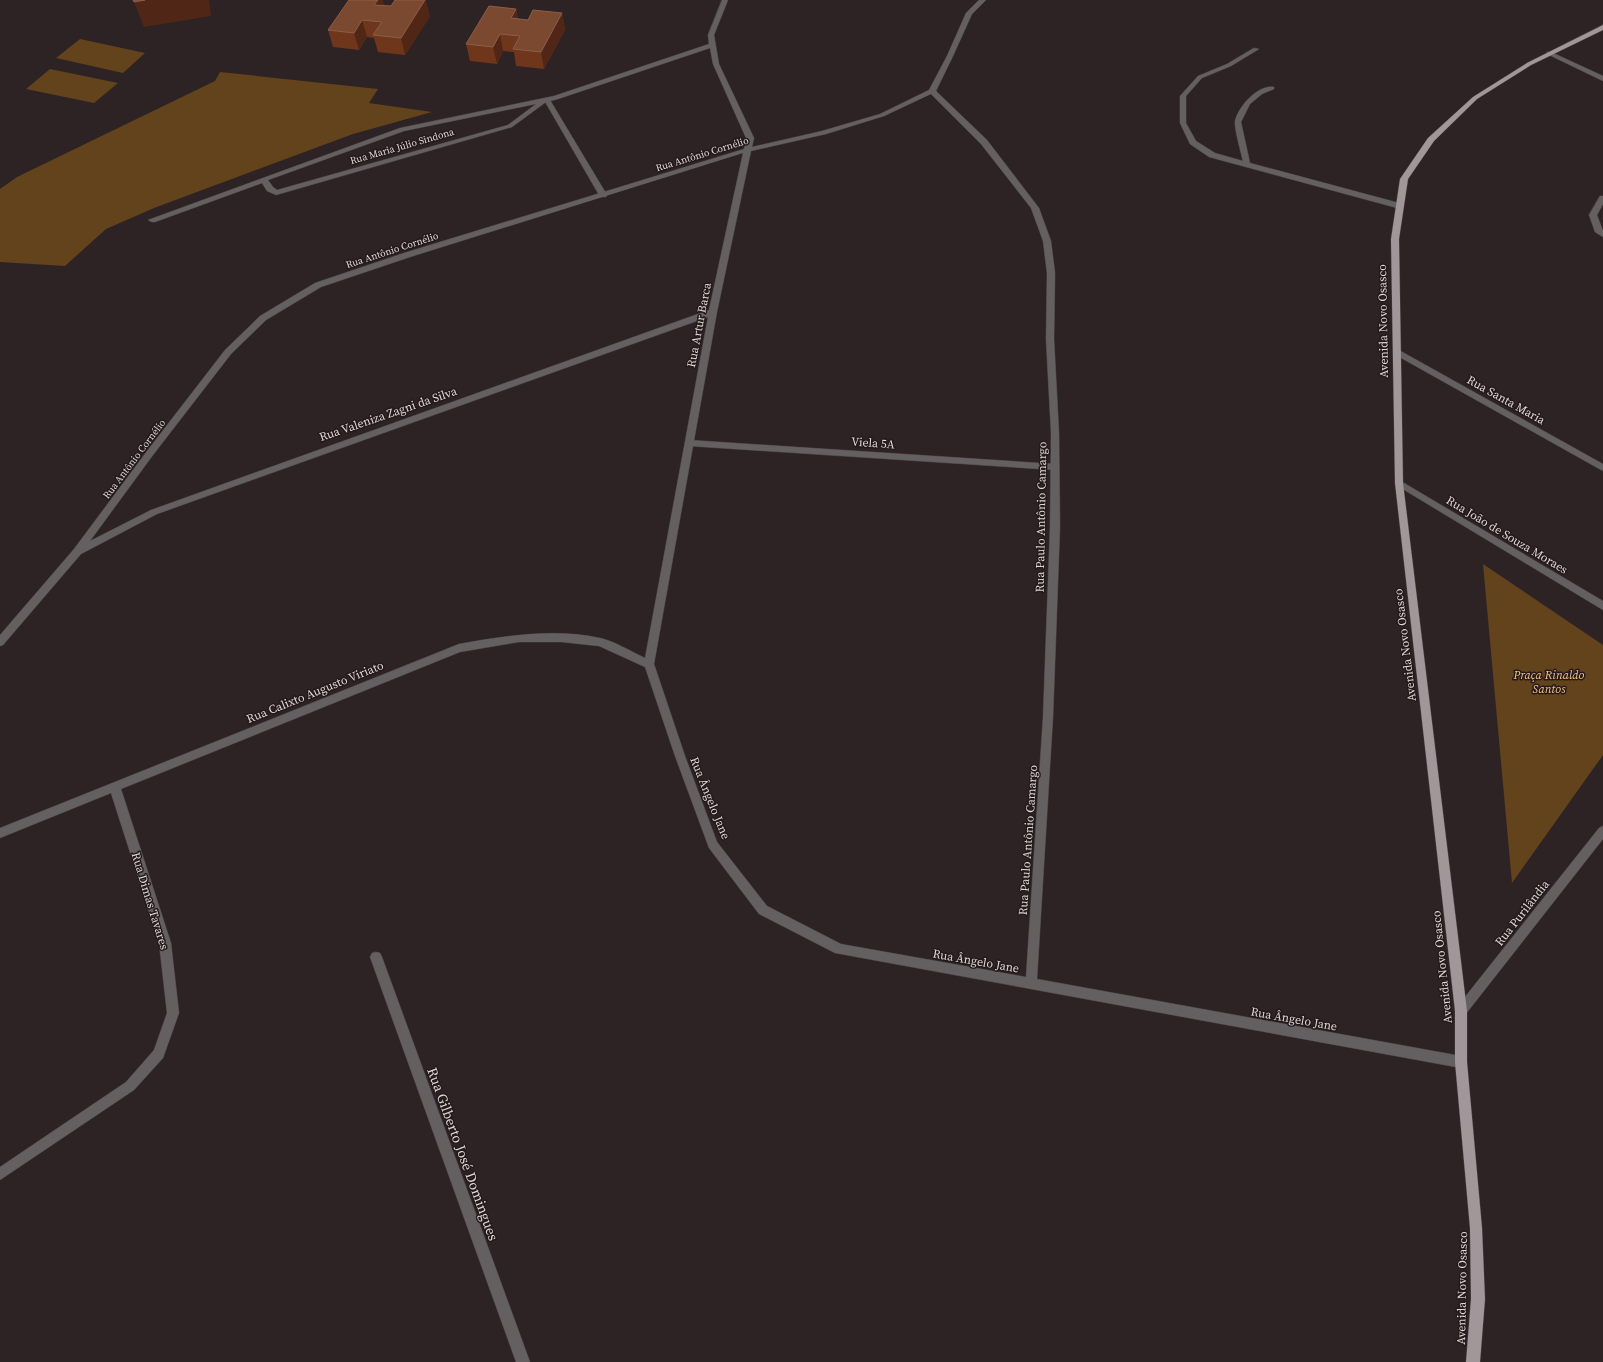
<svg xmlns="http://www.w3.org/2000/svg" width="1603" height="1362" font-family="'Source Serif 4',serif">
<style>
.green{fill:#63431c}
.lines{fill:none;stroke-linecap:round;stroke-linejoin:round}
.service-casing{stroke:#494041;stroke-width:1}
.minor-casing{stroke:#494041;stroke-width:1}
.primary-casing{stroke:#494041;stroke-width:1}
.service{fill:#645f61;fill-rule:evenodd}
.minor{fill:#645f61;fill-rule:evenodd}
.primary{fill:#a1979b;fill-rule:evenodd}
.wall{fill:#6f361b}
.shaded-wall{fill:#502716}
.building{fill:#7b4830;stroke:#8b5e4a}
.labels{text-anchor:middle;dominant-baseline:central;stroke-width:3;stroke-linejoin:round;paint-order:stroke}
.far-street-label{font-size:10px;fill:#dfd8d8;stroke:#241a1a}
.street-label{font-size:12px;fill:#dfd8d8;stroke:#241a1a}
.park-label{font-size:12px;font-style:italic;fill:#f9c284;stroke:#241a1a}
.near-street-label{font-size:14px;fill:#dfd8d8;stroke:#241a1a}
</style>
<rect width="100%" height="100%" fill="#2d2324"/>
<path class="green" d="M80,39l65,14 -22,20 -67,-15z
M50,69l68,14 -24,20 -68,-14z
M220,72l158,17 -9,14 63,9 -79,22 -199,74 -48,21 -41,37 -65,-4v-73l17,-12 198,-96z
M1483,564l120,81v110l-91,128z"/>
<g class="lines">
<defs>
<path id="service" d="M1254,48l5,1 -28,17 -29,12 -16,18v27l10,18 19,12 28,8c-2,-8 -9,-33 -8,-40 3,-14 23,-37 39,-34v2l-12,5 -12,10 -9,18 9,41 153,41v4h-6l-188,-51 -19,-13 -10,-21v-27l18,-20 29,-12z
M547,98l3,2 57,95 -1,2h-6l-1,-2 -55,-95z
M689,440l366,24 4,3 -4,3 -366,-24 -4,-3z"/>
<path id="minor" d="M722,0h6l-14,35 5,29 35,74 -2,9 70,-16 58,-17 49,-24 18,-34 19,-43 13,-13h7l-14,14 -19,42 -17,35 51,49 52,68 12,33 4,32 -1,66 5,94 1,94 -7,190 -16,262 424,77 4,2 2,4 -2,4 -4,2 -626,-115 -76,-39 -50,-66 -34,-92 -30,-89 -46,-21 -38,-4h-42l-59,10 -339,137 50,154 8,70 -16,45 -29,32 -134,90v-13l126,-85 28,-32 13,-37 -8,-70 -48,-150 -111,45v-10l459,-184c46,-8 94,-16 141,-6 14,3 32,14 45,20l63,-341 -551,197 -76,40 -78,91 -3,1v-11l74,-86 73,-98 78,-101 35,-34 55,-33 89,-30 340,-104 2,-11 -33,-74 -3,-16 -152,51 -12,3 -34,25 -236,68 -9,-4 -5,-8 -107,39h-3l-4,-2 252,-92 154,-32 155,-52 -1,-9zM931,94l50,50 50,64 12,33 4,32 -1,66 5,94 -1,94 -7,190 -17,260 -185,-33 -74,-38 -50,-64 -32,-86 -31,-92 63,-352 34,-161 75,-17 58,-18zM536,104l-28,21 -231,65 -4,-3 -5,-7 136,-49zM743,153l-34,157 -558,200 -61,31 63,-86 78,-101 35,-34 55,-33 89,-30z
M1547,52h4l52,24v5l-56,-27z
M1600,196h3v8l-6,11 6,16v6l-8,-5 -6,-17z
M1397,349l206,115v7l-209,-117 -1,-2z
M1399,480l204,121v9l-207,-125 -1,-2 1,-2z
M1603,826v13l-138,176 -4,2 -4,-2 -2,-4 2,-4 142,-179z
M376,952l4,1 2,4 148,405h-14l-146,-405 2,-4z"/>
<path id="primary" d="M1603,25v5l-72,35 -54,34 -43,42 -26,38 -9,60 4,244 64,528v51l15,166 3,71 -5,63h-14l5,-63 -1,-71 -15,-166v-51l-60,-528 -4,-244 9,-60 28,-41 45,-41 54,-34z"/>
</defs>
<use href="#service" class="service-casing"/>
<use href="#minor" class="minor-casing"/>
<use href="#primary" class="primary-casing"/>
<use href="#service" class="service"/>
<use href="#minor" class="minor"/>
<use href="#primary" class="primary"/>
</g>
<path class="wall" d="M378,0h4l2,5 46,11 -25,39 -27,-3 -4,-14 -7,-1 -8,13 -26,-3 -5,-17z
M516,9l2,10 10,1 34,-7 3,17 -21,39 -28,-3 -2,-14 -11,-1 -6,13 -27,-3 -4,-17z"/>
<path class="shaded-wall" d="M145,0h64l2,16 -67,11 -10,-25z
M378,0h4l4,12 -12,-7z
M425,0h1l4,16 -25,39 -4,-17z
M516,9l3,17 -8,-8z
M562,13l3,17 -21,39 -3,-17z
M362,20l5,17 -8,13 -5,-17z
M500,34l3,17 -6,13 -4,-17z"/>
<path class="building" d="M133,0h12l-11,2z
M349,0h29l-4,5 17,1 4,-6h30l-24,38 -28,-3 9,-13 -20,-2 -8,13 -26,-3z
M489,6l27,3 -5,9 17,2 5,-10 29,3 -21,39 -28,-3 7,-13 -20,-2 -7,13 -27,-3z"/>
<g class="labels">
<g class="far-street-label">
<text transform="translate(402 146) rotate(-16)">Rua Maria Júlio Sindona</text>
<text transform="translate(702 154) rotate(-17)">Rua Antônio Cornélio</text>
<text transform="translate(392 250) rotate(-18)">Rua Antônio Cornélio</text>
<text transform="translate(134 459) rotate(-53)">Rua Antônio Cornélio</text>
</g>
<g class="street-label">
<text transform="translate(1383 321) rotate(-91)">Avenida Novo Osasco</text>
<text transform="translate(699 325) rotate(-79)">Rua Artur Barca</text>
<text transform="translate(1506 400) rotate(29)">Rua Santa Maria</text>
<text transform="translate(388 414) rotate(-19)">Rua Valeniza Zagni da Silva</text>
<text transform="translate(873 443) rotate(4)">Viela 5A</text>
<text transform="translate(1041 517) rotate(-89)">Rua Paulo Antônio Camargo</text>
<text transform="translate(1507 535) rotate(31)">Rua João de Souza Moraes</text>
<text transform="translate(1405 645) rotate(-97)">Avenida Novo Osasco</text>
<text transform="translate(315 692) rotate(-22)">Rua Calixto Augusto Viriato</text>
<text transform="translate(710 798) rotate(68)">Rua Ângelo Jane</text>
<text transform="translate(1028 840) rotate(-86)">Rua Paulo Antônio Camargo</text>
<text transform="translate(150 901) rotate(73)">Rua Dimas Tavares</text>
<text transform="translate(1522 913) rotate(-52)">Rua Purilândia</text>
<text transform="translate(976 961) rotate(10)">Rua Ângelo Jane</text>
<text transform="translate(1442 967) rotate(-96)">Avenida Novo Osasco</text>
<text transform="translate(1294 1019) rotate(10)">Rua Ângelo Jane</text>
<text transform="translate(1462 1288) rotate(-89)">Avenida Novo Osasco</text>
</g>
<g class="park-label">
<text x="1549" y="675">Praça Rinaldo<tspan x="1549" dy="14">Santos</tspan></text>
</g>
<g class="near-street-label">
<text transform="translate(463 1154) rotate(70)">Rua Gilberto José Domingues</text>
</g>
</g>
</svg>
